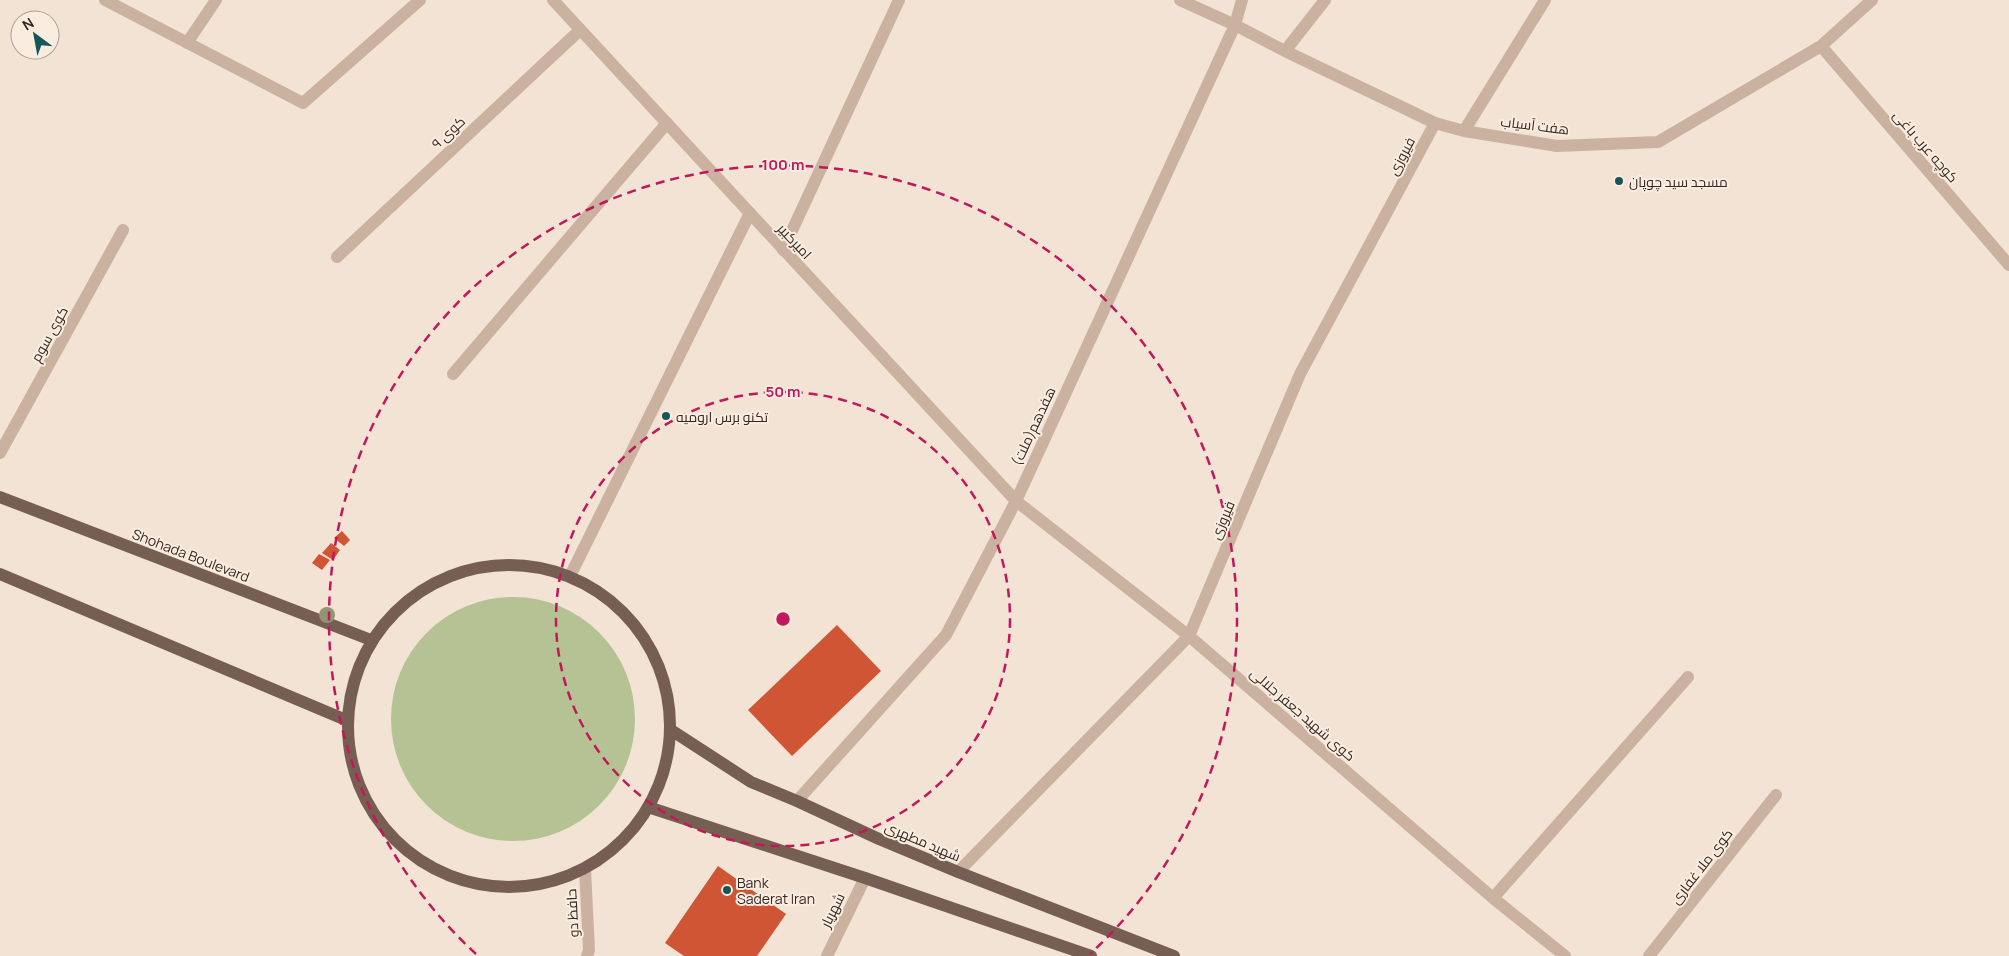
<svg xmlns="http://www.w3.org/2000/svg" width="2009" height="956" font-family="Manrope,Cairo,sans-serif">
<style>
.green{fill:#b4c294}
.building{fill:#cf5535}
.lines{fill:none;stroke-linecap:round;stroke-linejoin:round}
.minor{stroke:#cbb2a0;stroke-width:12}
.tertiary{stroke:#cbb2a0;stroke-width:12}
.primary{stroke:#775e53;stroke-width:12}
.tree{fill:#939474}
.ring{fill:none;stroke:#c2185b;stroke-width:2.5;stroke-dasharray:9 6}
.poi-dot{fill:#175658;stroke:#faede0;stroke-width:2}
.labels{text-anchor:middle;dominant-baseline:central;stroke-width:4;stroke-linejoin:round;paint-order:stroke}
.street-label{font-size:14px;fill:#342824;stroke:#faede0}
.poi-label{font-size:14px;fill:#342824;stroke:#faede0;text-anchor:start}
.centre{fill:#c2185b;stroke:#faede0;stroke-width:2.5}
.ring-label{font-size:15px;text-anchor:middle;font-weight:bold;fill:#c2185b;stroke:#faede0;stroke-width:4;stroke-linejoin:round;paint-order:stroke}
</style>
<rect width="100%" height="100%" fill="#f2e3d4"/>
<path class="green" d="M391 719a122 122 0 1 1 244 0a122 122 0 1 1-244 0Z"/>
<path class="building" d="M342,531l8,9 -6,6 -10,-8z
M331,543l9,7 -7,10 -11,-7z
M319,554l11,6 -8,10 -10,-7z
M837,625l44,46 -89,85 -44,-46z
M718,866l68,48 -29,42h-73l-19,-13z"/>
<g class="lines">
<path class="minor" d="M105,0l198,103 117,-103
M1235,25l7,-25
M187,43l29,-43
M783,250l116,-250
M337,257l243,-227
M453,374l214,-251
M0,453l123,-223
M1016,501l173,135 304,262 72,58
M570,576l180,-363
M958,872l231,-236 111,-262 135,-251
M1493,898l195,-221
M827,956l38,-78
M1649,956l127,-161"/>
<path class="tertiary" d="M553,0l463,501
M1180,0l55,25 50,26 150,72 29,8 93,15 101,-4 163,-96 51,-46
M1821,46l188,219
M1285,51l40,-51
M1464,131l81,-131
M797,801l149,-166 70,-134 219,-476
M585,869l4,81 -2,6"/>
<path class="primary" d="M0,497l371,143
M348 726a161 161 0 1 1 322 0a161 161 0 1 1-322 0Z
M0,574l346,146
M671,730l80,52 46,19 82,38 79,33 216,84
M648,807l217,71 226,78"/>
</g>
<circle class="tree" cx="327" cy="615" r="8"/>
<g class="ring">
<circle cx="783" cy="619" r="227"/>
<path d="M476 954A454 454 0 1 1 1090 954"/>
</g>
<g class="poi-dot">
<circle cx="1619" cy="181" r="5"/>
<circle cx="666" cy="416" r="5"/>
<circle cx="727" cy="890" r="5"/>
</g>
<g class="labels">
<g class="street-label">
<text transform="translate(1535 125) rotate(7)">هفت آسیاب</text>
<text transform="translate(448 132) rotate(-43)">کوی ۹</text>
<text transform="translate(1926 146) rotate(49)">کوچه عرب باغی</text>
<text transform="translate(1401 156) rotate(-62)">فیروزی</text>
<text transform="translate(795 241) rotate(47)">امیرکبیر</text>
<text transform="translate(49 334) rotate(-61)">کوی سوم</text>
<text transform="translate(1033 426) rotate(-65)">هفدهم(ملت)</text>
<text transform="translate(1222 520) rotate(-67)">فیروزی</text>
<text transform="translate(191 555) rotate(21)">Shohada Boulevard</text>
<text transform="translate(1303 714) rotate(41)">کوی شهید جعفر جلالی</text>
<text transform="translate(923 841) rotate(23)">شهید مطهری</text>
<text transform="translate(1701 866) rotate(-52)">کوی ملا غفاری</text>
<text transform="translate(832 910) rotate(-64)">شهریار</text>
<text transform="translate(572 913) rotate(-93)">حافظ دو</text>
</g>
<g class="poi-label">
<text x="1629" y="181">مسجد سید چوپان</text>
<text x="676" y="416">تکنو برس ارومیه</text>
<text x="737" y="882">Bank<tspan x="737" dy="16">Saderat Iran</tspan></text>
</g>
</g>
<circle cx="783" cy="619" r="8" class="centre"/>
<g class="ring-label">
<text x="783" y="170">100 m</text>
<text x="783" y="397">50 m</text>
</g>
<g transform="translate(35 35) rotate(328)"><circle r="24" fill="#faede0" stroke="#ab9e95"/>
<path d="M0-4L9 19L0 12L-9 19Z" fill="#175658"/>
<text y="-8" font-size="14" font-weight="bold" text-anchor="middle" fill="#342824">N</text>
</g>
</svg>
